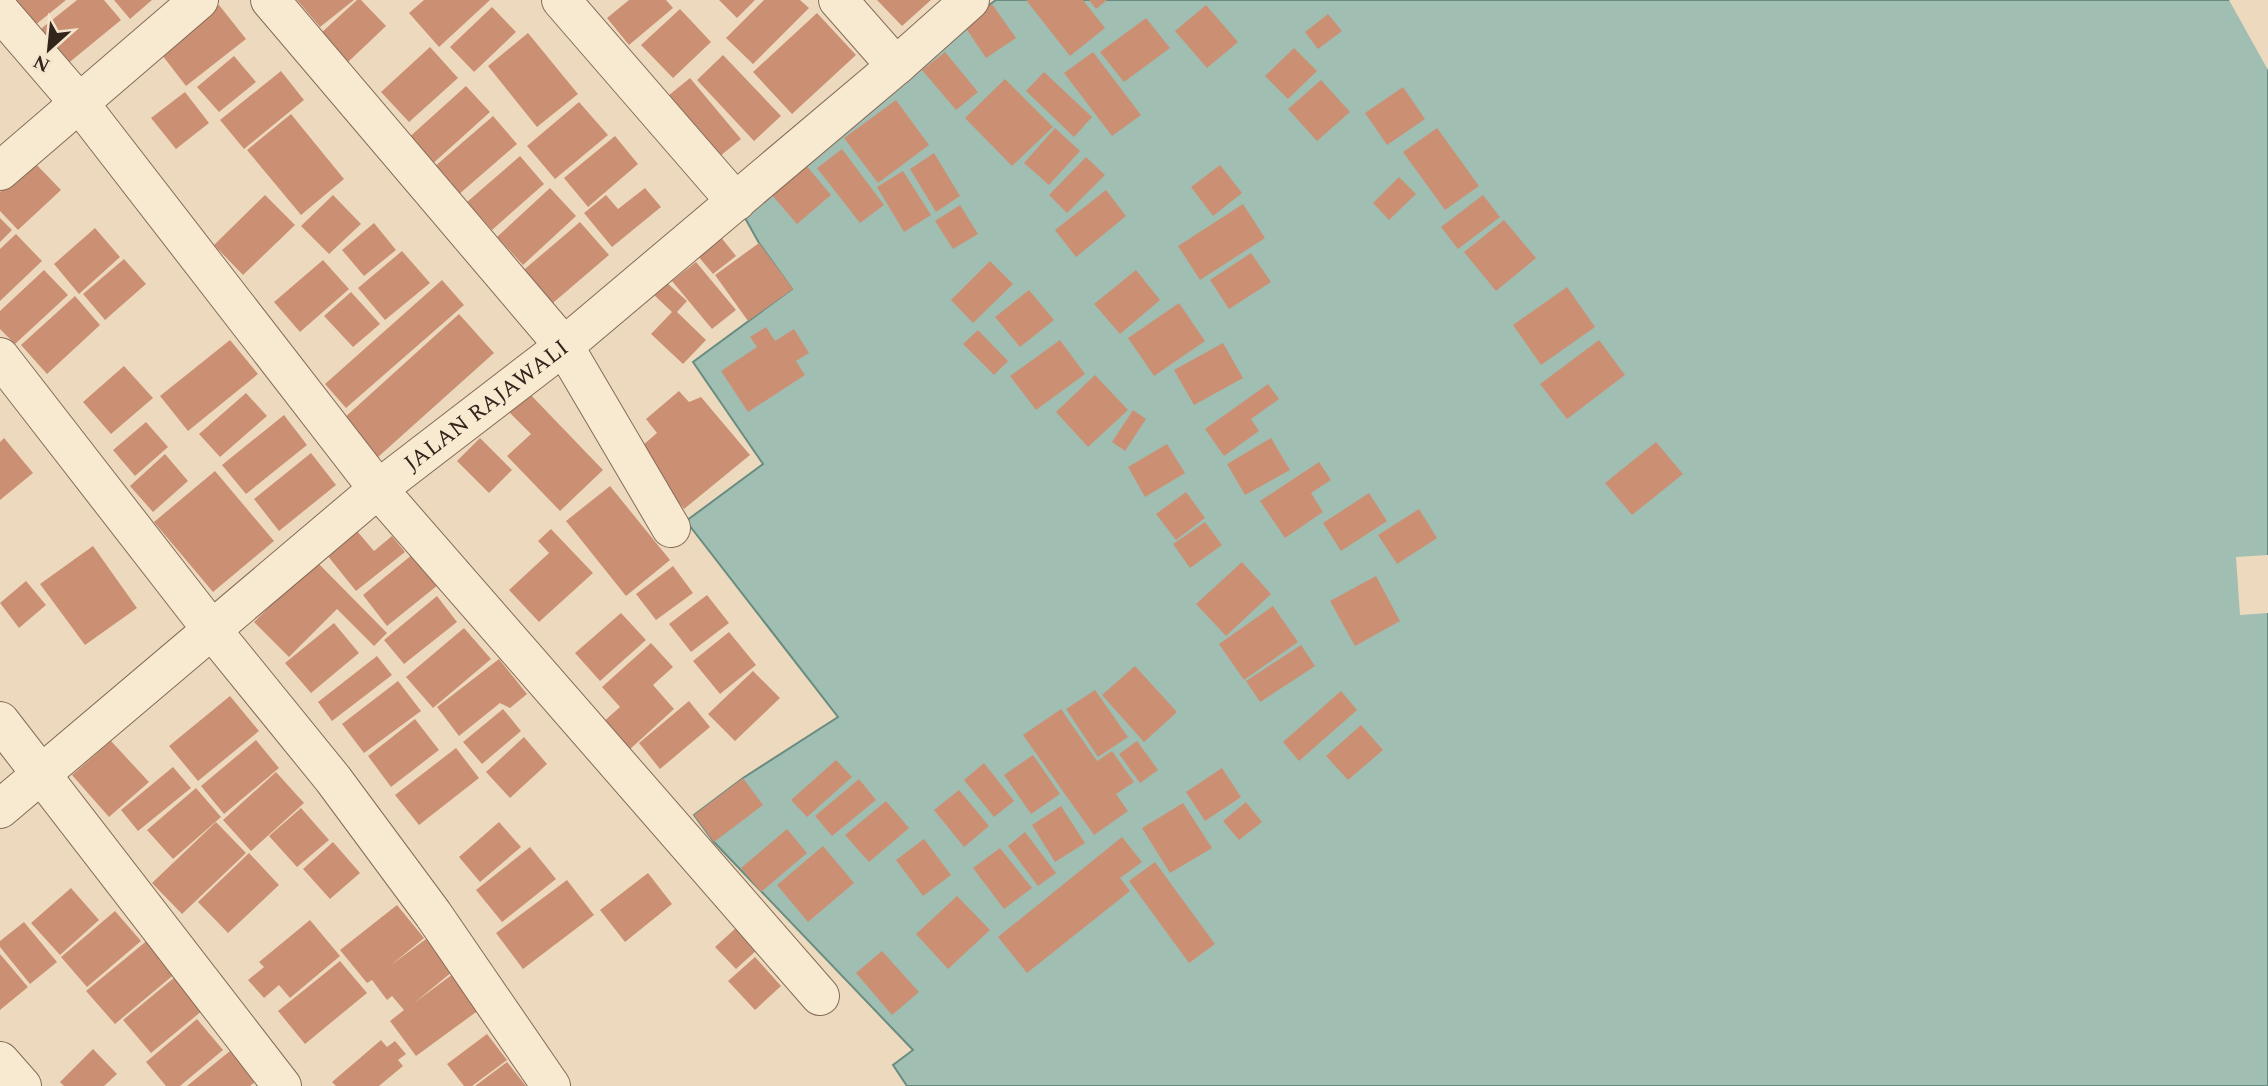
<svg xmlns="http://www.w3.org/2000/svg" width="2268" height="1086" font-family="Spectral,serif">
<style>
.water{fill:#a1beb3;stroke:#698c80;stroke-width:2}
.pier{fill:#eddabe}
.building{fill:#cb9074}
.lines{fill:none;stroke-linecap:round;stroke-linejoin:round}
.minor-casing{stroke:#856b57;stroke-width:40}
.minor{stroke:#f8e9d1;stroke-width:38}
.labels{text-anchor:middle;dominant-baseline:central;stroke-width:6;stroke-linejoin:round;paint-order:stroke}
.street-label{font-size:23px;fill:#34251c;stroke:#f4e5cd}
</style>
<rect width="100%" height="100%" fill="#eddabe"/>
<path class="water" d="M996,0h1272v1086h-1361l-14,-21 20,-15 -199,-208 -20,-27 49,-37 95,-61 -152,-196 77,-57 -70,-102 99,-73 -33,-46 -14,-25 218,-194z"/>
<path class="pier" d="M2229,0h39v70z
M2268,555v58l-28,2 -4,-58z"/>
<path class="building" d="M12,0h54l-32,26z
M77,0h27l17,20 -61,50 -28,-34z
M114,0h38l-22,19z
M297,0h57l-34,27z
M357,0h4l25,26 -39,37 -27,-29z
M424,0h66l-51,47 -30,-34z
M629,0h37l7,8 -44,37 -22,-27z
M719,0h36l-18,18z
M764,0h36l9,8 -56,56 -27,-26z
M877,0h54l-29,26z
M1026,0h57l22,28 -35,28z
M1089,0h18l-11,9z
M992,4l24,34 -30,20 -23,-34z
M219,5l27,34 -60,47 -27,-35z
M1206,5l32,37 -31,26 -32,-37z
M492,7l24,25 -42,40 -24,-25z
M680,9l31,33 -38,36 -32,-33z
M817,13l39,42 -64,59 -39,-42z
M1328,14l14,17 -24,18 -13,-17z
M1146,18l24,30 -46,34 -24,-30z
M528,33l50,61 -41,33 -49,-61z
M430,47l28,31 -49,44 -28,-30z
M1294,48l23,23 -29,28 -23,-23z
M945,52l33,40 -22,18 -34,-40z
M1093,52l48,63 -29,21 -48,-63z
M723,55l58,61 -27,25 -57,-61z
M234,56l22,26 -37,30 -22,-25z
M281,71l23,29 -60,49 -24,-29z
M1044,72l48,45 -18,20 -48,-46z
M690,78l51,61 -27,22 -51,-61z
M1005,79l48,48 -41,39 -47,-48z
M1321,80l29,32 -33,29 -29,-32z
M466,86l24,26 -61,55 -24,-26z
M1403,87l22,32 -38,26 -22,-32z
M185,92l24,31 -33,26 -25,-31z
M896,100l33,45 -51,38 -34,-45z
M579,102l29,33 -53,44 -28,-33z
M291,114l53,65 -43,36 -54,-65z
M493,116l24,28 -67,58 -24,-28z
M1055,128l25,23 -31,34 -25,-22z
M1437,128l42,58 -34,24 -42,-58z
M615,136l23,28 -50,43 -24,-29z
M842,149l42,56 -24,18 -43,-55z
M934,153l26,43 -24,16 -26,-43z
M520,156l24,28 -52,46 -25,-28z
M1086,157l19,18 -38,38 -18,-18z
M33,161l28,29 -43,40 -18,-19v-19z
M805,164l26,31 -34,29 -26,-30z
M1220,165l22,28 -29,23 -22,-29z
M903,171l28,44 -27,17 -27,-45z
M1399,177l17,17 -27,26 -16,-17z
M550,188l26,28 -53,49 -26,-28z
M645,188l16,19 -49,40 -28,-34 22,-18 12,14z
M1106,190l20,26 -50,41 -21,-27z
M265,195l30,30 -52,50 -29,-30z
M333,195l28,29 -32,30 -28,-28z
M1483,195l17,22 -42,32 -17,-22z
M1243,204l22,34 -65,42 -22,-34z
M960,205l18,29 -25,15 -18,-28z
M0,218l12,12 -12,12z
M1504,220l32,38 -40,33 -32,-39z
M580,222l29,33 -62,53 -28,-34z
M374,223l22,27 -32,26 -22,-26z
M95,228l25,29 -41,37 -25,-30z
M716,231l20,25 -23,18 -20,-24z
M16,234l26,27 -42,40v-52z
M759,243l34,46 -45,32 -33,-46z
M402,251l28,32 -45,37 -27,-32z
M1251,253l20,29 -42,27 -19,-29z
M124,259l22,25 -41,36 -22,-26z
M323,260l26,29 -49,43 -26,-30z
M990,261l23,23 -40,39 -22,-23z
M696,262l40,48 -24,19 -40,-48z
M44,270l24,25 -53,49 -15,-15v-18z
M1136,270l24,30 -40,34 -26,-30z
M442,280l22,25 -118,103 -21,-24z
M665,281l22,20 -10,11 29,28 -23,24 -32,-30 21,-22 -19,-18z
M1567,287l28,40 -54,38 -28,-40z
M1029,290l25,30 -34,27 -25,-30z
M351,292l29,32 -27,23 -29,-31z
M75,296l25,29 -53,49 -26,-29z
M1179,303l26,38 -51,35 -26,-38z
M459,314l35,39 -116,104 -35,-38z
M766,327l9,14 19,-12 15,24 -13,8 9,14 -57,37 -27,-41 36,-24 -7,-10z
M978,330l30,31 -14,14 -31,-31z
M230,340l28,34 -70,57 -28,-35z
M1060,340l25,34 -49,36 -26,-34z
M1599,340l26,35 -58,44 -27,-35z
M1223,343l20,35 -49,27 -20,-35z
M124,366l29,32 -42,36 -28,-32z
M1095,375l33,35 -40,37 -32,-35z
M1268,384l11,15 -28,20 8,12 -35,25 -19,-27z
M527,391l76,79 -43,41 -53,-55 24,-22 -24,-24z
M679,391l10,11 12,-5 49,58 -66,54 -48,-58 21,-18 -11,-14z
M246,393l21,23 -47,41 -21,-23z
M1133,410l13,9 -21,32 -13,-9z
M284,415l23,30 -61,49 -24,-29z
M146,422l22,25 -33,29 -22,-26z
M4,438l29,35 -33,27v-58z
M480,438l32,32 -23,23 -32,-32z
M1271,438l19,32 -45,25 -18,-31z
M1656,442l27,32 -51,41 -27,-32z
M1167,444l18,29 -40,24 -17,-30z
M311,453l25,32 -57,46 -25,-32z
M165,454l23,27 -35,31 -23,-26z
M1319,462l12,18 -20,13 12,19 -38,26 -25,-37z
M215,471l59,70 -61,51 -59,-70z
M610,486l60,74 -44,36 -60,-75z
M1186,492l19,26 -29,22 -20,-26z
M1369,493l18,28 -46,30 -18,-28z
M1419,509l18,29 -40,26 -19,-29z
M1205,522l17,23 -32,23 -17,-24z
M551,529l42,44 -54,49 -30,-32 40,-37 -11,-12z
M357,531l17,20 18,-15 13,16 -49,39 -29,-36z
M93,546l44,62 -52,37 -45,-61z
M413,554l25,31 -51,41 -24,-31z
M316,561l71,72 -13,13 -37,-37 -48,48 -35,-35z
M1242,562l29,32 -45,42 -30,-32z
M673,566l20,27 -37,27 -20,-26z
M1376,576l24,45 -45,25 -25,-45z
M26,581l20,24 -27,23 -19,-25z
M707,595l22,28 -38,29 -22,-28z
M437,596l20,26 -53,42 -20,-24z
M1273,606l25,36 -54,38 -25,-36z
M621,613l25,27 -46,41 -25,-28z
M334,623l25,30 -48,40 -26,-30z
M464,628l27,31 -58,49 -27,-31z
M729,632l27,33 -36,29 -27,-33z
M651,643l22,24 -20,18 21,24 -46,42 -26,-28 18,-16 -18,-20z
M1301,645l14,21 -55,36 -14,-21z
M377,656l15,19 -60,46 -14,-19z
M499,659l28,35 -17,14 -10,-5 -41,33 -22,-29z
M1135,666l42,46 -33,30 -42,-47z
M753,671l27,27 -45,43 -27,-27z
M398,681l23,30 -57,42 -22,-29z
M1095,690l33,47 -30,20 -32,-48z
M1341,691l16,19 -58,51 -16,-19z
M230,696l29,35 -61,50 -29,-35z
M689,701l21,26 -50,42 -21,-26z
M503,709l18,22 -39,33 -19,-22z
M1061,709l36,52 15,-10 22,31 -18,12 12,17 -34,24 -71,-100z
M415,719l24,31 -48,37 -23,-31z
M1361,725l22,25 -35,30 -22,-24z
M524,737l23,27 -37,34 -24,-26z
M256,740l23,28 -55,46 -23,-28z
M111,741l38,41 -40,35 -37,-42z
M1137,741l21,29 -18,13 -21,-29z
M456,748l23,30 -60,47 -24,-30z
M1033,755l27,39 -29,20 -27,-39z
M836,760l16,17 -45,40 -16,-17z
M984,763l30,38 -20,16 -30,-37z
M173,767l18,21 -53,43 -17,-21z
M1222,768l19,29 -36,24 -19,-29z
M276,772l28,31 -53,48 -28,-31z
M743,778l20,27 -49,37 -20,-27z
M859,779l17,21 -44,36 -17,-20z
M196,788l25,29 -48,42 -26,-29z
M959,790l30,36 -25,21 -30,-37z
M886,801l23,27 -40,34 -24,-27z
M1246,802l16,20 -23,18 -16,-19z
M1183,803l29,45 -42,25 -28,-45z
M1061,806l24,37 -30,19 -23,-37z
M301,808l28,32 -32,27 -28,-31z
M216,822l30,31 -64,61 -30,-31z
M499,822l22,25 -41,35 -21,-25z
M787,829l20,24 -46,39 -20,-24z
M1025,832l31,41 -18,13 -30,-40z
M1122,837l20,25 -22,16 10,13 -103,82 -29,-36z
M924,839l27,36 -28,21 -27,-36z
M333,842l27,31 -30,26 -27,-30z
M823,846l31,37 -46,39 -31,-37z
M530,847l26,32 -54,43 -26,-32z
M1000,848l32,40 -28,21 -31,-41z
M249,853l30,32 -51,48 -30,-31z
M1155,862l60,82 -26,19 -60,-82z
M648,873l24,31 -47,38 -25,-32z
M567,880l27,35 -71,54 -27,-36z
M71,888l28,32 -39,35 -29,-32z
M957,896l33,34 -42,39 -32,-35z
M397,905l27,33 -33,27 35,-26 26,33 -38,31 43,-32 26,36 -67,49 -26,-35 14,-11 -12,-14 -5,4 -15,-20 -5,3 -27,-33z
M115,911l26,30 -54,46 -26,-30z
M310,920l30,36 -50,42 -11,-13 -15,13 -16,-18 16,-13 -5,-5z
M24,922l33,40 -27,22 -30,-37v-6z
M737,927l21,22 -22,20 -21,-22z
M149,939l28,33 -62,52 -29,-33z
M882,951l37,41 -27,23 -36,-42z
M0,954l28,33 -28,23z
M755,957l26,29 -26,24 -27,-29z
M340,961l27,32 -62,51 -27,-33z
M175,977l28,33 -52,43 -28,-33z
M197,1019l26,31 -43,36h-14l-20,-24z
M487,1034l20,26 -35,26h-8l-17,-22z
M381,1040l6,7 8,-6 11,13 -8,6 5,6 -24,20h-43l-4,-4z
M93,1049l24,25 -13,12h-40l-4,-4z
M230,1051l25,31 -5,4h-63z
M507,1062l19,24h-51z"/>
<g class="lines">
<defs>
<g id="minor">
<path d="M270,0l294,346 107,182"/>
<path d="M561,0l175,202"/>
<path d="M838,0l58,66"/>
<path d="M0,11l80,93 298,385 442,507"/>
<path d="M0,171l199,-171"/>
<path d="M0,357l212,273 121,149 100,135 118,172"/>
<path d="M0,721l282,365"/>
<path id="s1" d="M0,809l378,-320 186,-143 332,-280 74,-66"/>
<path d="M0,1061l22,25"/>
</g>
</defs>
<use href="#minor" class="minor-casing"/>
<use href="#minor" class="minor"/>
</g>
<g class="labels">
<g class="street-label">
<text stroke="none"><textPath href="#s1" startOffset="632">JALAN RAJAWALI</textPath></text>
</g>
</g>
<g transform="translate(49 49) rotate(207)" stroke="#f4e5cd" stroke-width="5" paint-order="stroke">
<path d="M0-5L12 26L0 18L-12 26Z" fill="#34251c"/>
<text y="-10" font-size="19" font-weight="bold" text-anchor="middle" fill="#34251c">N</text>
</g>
</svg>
